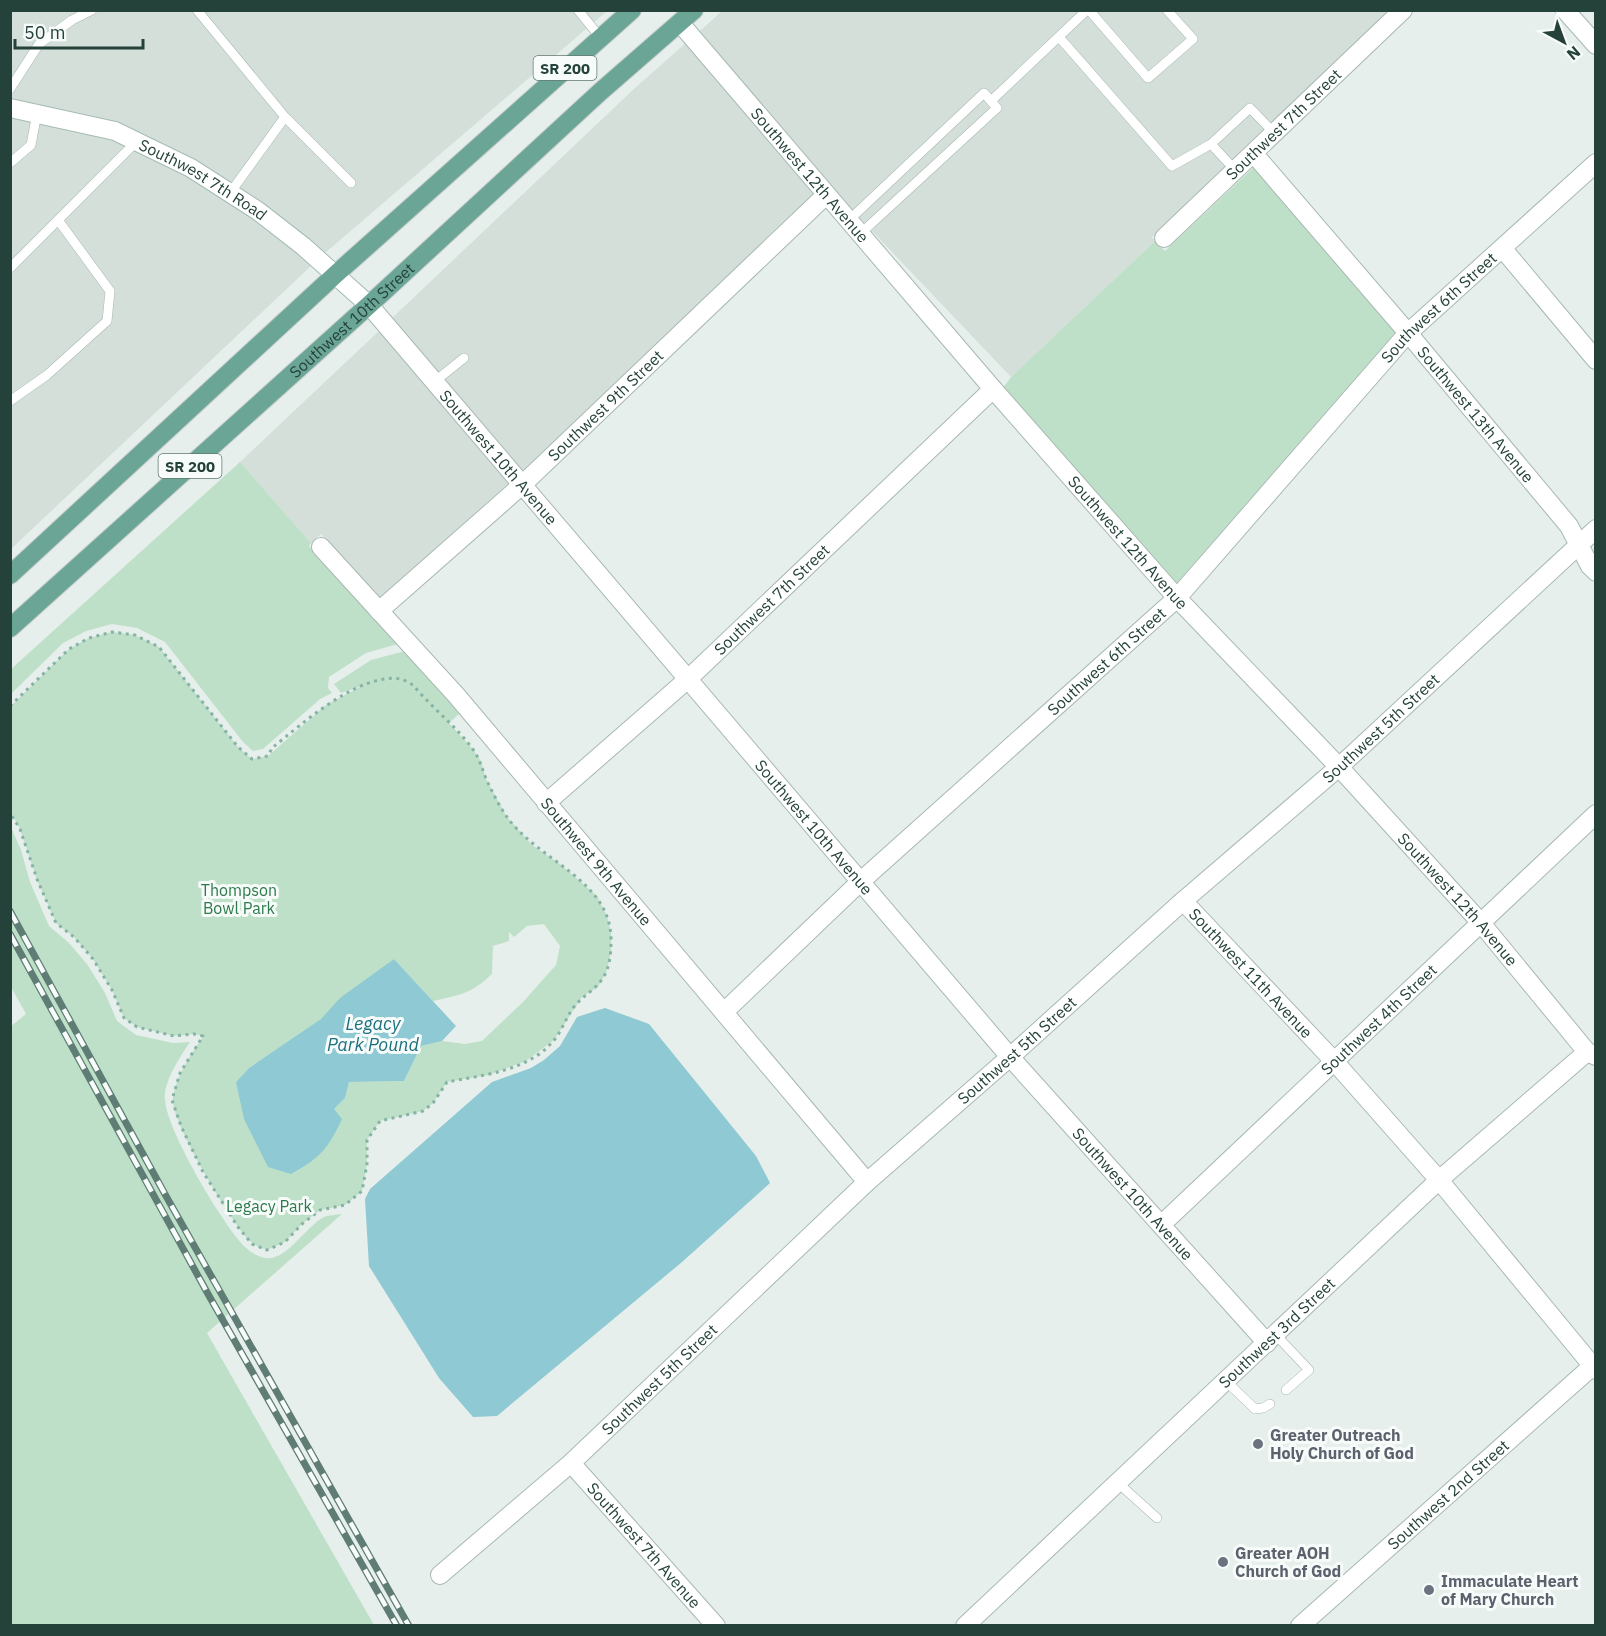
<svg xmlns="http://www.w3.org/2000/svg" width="1606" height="1636" font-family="'IBM Plex Sans',sans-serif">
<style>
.built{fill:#d4dfda}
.green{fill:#bfe0c8;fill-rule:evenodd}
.water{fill:#8ec9d4}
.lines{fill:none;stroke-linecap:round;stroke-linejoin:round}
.lane-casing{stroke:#a8b8b2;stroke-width:10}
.street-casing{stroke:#a8b8b2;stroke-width:20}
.secondary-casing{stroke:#a4bbb3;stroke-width:20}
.primary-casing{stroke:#c2cac8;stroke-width:20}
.path{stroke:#86b3a5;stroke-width:3;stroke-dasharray:3 4.5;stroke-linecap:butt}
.lane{stroke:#fff;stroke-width:9}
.street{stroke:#fff;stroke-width:18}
.secondary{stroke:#fff;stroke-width:18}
.primary{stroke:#6aa596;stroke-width:18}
.rail-casing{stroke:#5f7d75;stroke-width:7}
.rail{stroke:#f7fbf9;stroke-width:4.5;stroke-dasharray:14;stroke-linecap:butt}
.worship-dot{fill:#6b7280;stroke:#f7fbf9;stroke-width:2}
.labels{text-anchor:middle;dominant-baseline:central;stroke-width:6;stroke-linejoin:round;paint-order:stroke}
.shield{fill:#f7fbf9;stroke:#637a73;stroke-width:1.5}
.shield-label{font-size:15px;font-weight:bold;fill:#24423a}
.street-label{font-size:16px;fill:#24423a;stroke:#f7fbf9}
.park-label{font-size:16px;fill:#2d7a4b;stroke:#f7fbf9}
.worship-label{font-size:16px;font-weight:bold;fill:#5b616d;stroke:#f7fbf9;text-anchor:start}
.water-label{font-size:18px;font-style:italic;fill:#1c6f80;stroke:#f7fbf9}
</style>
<rect width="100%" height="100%" fill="#e6efeb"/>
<path class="built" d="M723,10l666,1 -237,226 3,4 -144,136 -178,-187 -133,-159z
M10,11h597l-282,242 -62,-49 -67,-44 -78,-37 -107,-24z
M687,42l127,152 -292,277 -130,-153 243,-230z
M11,118l102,22 75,36 65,43 59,46 -301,284z
M380,330l129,153 -130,115 -58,-64 -10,9 -71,-81z"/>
<path class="green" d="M1254,167l142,165 -220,252 -173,-196 8,-11 144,-136 10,10z
M240,462l71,81 -2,3 89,98 -32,9 -37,24 -1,11 4,5 -12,6 -57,50 -10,2 -10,-9 -78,-100 -28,-14 -25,-4 -26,7 -23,12 -52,51 -1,-24z
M112,632l23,3 24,12 79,100 14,12 16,-3 58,-51 36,-19 -21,7 -7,-9 37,-24 34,-9 56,61 -12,11 22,24 10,14 5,18 21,38 25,28 28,19 37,32 10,20 4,17v20l-5,20 -8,14 -16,10 -28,43 -28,21 -38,14 -41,7 -14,21 -10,8 -43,10 -13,19v24l-5,27 -17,14 -25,5 -18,14 -17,18 -18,8c-5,-2 -12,-4 -16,-8 -18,-16 -82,-123 -78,-144 3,-23 18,-43 30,-62l-9,-2 -20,2 -37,-9 -13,-9 -12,-28 -19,-31 -19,-22 -18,-14 -19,-43 -17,-51 -9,-16v-107l58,-57 20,-11zM544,924l16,22 -4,19 -33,37 -41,39 -17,3 -23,-3 -21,5 -17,35 -55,1 -4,16 -11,11 -98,-27 13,-14 73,-49 72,-60 39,42c27,-6 38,-7 59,-27l1,-28 16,-5v-9l5,5 13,-11z
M11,827l10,23 9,32 19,44 20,17 18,21 18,29 12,28 19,14 37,8 17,-1c-10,15 -27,40 -25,58 2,31 58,125 80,147 5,5 14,10 20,11 21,4 42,-33 59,-41 5,-2 13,-2 18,-3l-135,119 167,292h-363l-1,-598 16,-13 -15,-27z"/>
<path class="water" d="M394,959l62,67 -14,15 -21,5 -17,35 -55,1 -4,16 -11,11 8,10c-14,30 -22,39 -51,55l-23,-7 -24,-48 -8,-37 13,-14 72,-49 19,-21z
M605,1008l44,16 107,132 14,27 -88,79 -185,154 -24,1 -34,-39 -70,-112 -4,-67 5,-10 122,-107 39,-14 13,-8 16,-14 17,-29z"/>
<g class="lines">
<defs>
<path id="lane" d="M197,10l88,107 -55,76
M578,10l22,27
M1089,10l59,68 45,-39 -26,-29
M1059,37l113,129 39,-22 39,-36 25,26
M10,89l29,-45 33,-24 20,-10
M991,101l96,-91
M285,117l66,66
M1211,144l25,27
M10,163l21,-18 6,-32
M848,221l136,-128 13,15 -137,126
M10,268l127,-127
M434,382l30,-24
M10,401l37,-26 60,-54 3,-30 -52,-71
M1275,1334l34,36 -23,20
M1226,1381l29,28 8,-1 7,-4
M1117,1482l40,36"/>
<g id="street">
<path d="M1565,10l31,35"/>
<path id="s1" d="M680,23l313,366 184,209 162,169 142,156 106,129"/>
<path id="s2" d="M1254,154l154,179 161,193 21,40 6,6"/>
<path id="s3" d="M1164,238l239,-228"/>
<path d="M1503,249l93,111"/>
<path id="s4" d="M369,305l641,752 257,286"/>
<path id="s5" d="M321,547l135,148 411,487"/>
<path id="s6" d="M379,611l143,-126 304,-290"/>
<path id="s7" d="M546,803l142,-124 305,-290"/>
<path id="s8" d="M1183,901l151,160 105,119 157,190"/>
<path id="s9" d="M724,1012l136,-130 317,-284 231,-265 188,-170"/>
<path id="s10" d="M1162,1224l434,-410"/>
<path id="s11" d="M571,1463l145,163"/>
<path id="s12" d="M440,1575l131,-112 296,-281 143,-125 173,-156 156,-134 257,-238"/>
<path id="s13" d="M965,1626l474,-446 148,-128 9,4"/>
<path id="s14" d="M1300,1626l296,-263"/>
</g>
<g id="secondary">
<path id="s15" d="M10,108l105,23 76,37 67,43 45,35 66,59"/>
</g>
<g id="primary">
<path d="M10,575l326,-301 296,-264"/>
<path id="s16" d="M10,628l359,-323 231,-213 94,-82"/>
</g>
</defs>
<use href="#lane" class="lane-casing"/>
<use href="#street" class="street-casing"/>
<use href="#secondary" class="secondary-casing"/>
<use href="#primary" class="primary-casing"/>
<path class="path" d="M10,706l59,-57 20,-11 23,-6 23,3 24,12 79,100 14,12 16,-3 4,-8c30,-24 87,-76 129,-69 4,1 8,4 12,6 18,22 42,40 59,63 8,11 10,21 15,33 6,12 12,25 20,36 31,44 105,63 104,124 0,11 -1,25 -7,35 -8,14 -21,19 -31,32 -7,10 -11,22 -18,31 -25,32 -72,36 -108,43l-14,21 -10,8 -43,10 -13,19v24l-5,27 -17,14 -25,5 -18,14 -17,18 -18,8 -15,-6 -14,-17 -35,-55 -22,-46 -9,-26 8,-27 23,-37 -9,-2 -20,2 -37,-9 -13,-9 -12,-28 -19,-31 -19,-22 -18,-14 -19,-44 -17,-50 -10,-16"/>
<use href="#lane" class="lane"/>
<use href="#street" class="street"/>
<use href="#secondary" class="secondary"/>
<use href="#primary" class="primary"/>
<defs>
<path id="rail" d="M10,911l156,285 243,430
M10,934l198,360 189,332"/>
</defs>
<use href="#rail" class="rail-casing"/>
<use href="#rail" class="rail"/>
</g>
<g class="worship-dot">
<circle cx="1258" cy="1444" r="6"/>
<circle cx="1223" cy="1562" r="6"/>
<circle cx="1429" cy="1590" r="6"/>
</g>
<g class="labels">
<g class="shield">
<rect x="533.5" y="56" width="63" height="24" rx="4.5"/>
<rect x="158.5" y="454" width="63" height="24" rx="4.5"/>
</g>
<g class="shield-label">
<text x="565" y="68">SR 200</text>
<text x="190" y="466">SR 200</text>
</g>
<g class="street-label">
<text stroke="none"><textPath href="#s3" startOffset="165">Southwest 7th Street</textPath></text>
<text stroke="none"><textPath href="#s1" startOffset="200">Southwest 12th Avenue</textPath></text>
<text stroke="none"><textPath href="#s15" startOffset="208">Southwest 7th Road</textPath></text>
<text stroke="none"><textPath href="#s9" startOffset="1005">Southwest 6th Street</textPath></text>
<text stroke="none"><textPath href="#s16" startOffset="460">Southwest 10th Street</textPath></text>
<text stroke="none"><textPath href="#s6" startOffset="306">Southwest 9th Street</textPath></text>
<text stroke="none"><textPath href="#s2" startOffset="342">Southwest 13th Avenue</textPath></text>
<text stroke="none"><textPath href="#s4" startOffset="200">Southwest 10th Avenue</textPath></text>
<text stroke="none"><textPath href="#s1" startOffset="686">Southwest 12th Avenue</textPath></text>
<text stroke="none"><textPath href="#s7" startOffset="304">Southwest 7th Street</textPath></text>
<text stroke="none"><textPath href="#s9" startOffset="519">Southwest 6th Street</textPath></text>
<text stroke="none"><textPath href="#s12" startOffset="1266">Southwest 5th Street</textPath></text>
<text stroke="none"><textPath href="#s4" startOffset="686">Southwest 10th Avenue</textPath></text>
<text stroke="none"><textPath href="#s5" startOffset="418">Southwest 9th Avenue</textPath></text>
<text stroke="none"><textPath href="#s1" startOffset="1172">Southwest 12th Avenue</textPath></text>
<text stroke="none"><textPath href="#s8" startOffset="99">Southwest 11th Avenue</textPath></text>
<text stroke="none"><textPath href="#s10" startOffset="298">Southwest 4th Street</textPath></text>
<text stroke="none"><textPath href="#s12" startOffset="780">Southwest 5th Street</textPath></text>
<text stroke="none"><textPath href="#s4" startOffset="1172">Southwest 10th Avenue</textPath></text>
<text stroke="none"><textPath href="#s13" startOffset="428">Southwest 3rd Street</textPath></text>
<text stroke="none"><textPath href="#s12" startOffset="294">Southwest 5th Street</textPath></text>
<text stroke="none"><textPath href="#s14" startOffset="198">Southwest 2nd Street</textPath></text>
<text stroke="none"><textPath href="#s11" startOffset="110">Southwest 7th Avenue</textPath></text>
</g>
<g class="park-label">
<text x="239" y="890">Thompson<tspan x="239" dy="18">Bowl Park</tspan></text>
<text x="269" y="1206">Legacy Park</text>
</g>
<g class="worship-label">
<text x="1270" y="1435">Greater Outreach<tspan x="1270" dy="18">Holy Church of God</tspan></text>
<text x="1235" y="1553">Greater AOH<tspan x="1235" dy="18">Church of God</tspan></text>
<text x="1441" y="1581">Immaculate Heart<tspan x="1441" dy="18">of Mary Church</tspan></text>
</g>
<g class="water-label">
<text x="373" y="1023">Legacy<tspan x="373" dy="21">Park Pound</tspan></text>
</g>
</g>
<rect width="1606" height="1636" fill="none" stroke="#24423a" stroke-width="24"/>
<g transform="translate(1564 42) rotate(139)" stroke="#f7fbf9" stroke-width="4.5" paint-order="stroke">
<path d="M0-4.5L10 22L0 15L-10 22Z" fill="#24423a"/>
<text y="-9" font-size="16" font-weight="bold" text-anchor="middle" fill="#24423a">N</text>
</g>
<path d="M15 39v9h128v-9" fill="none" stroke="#24423a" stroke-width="3"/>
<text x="24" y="39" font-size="18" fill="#24423a" stroke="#f7fbf9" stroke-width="4.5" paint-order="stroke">50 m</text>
</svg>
